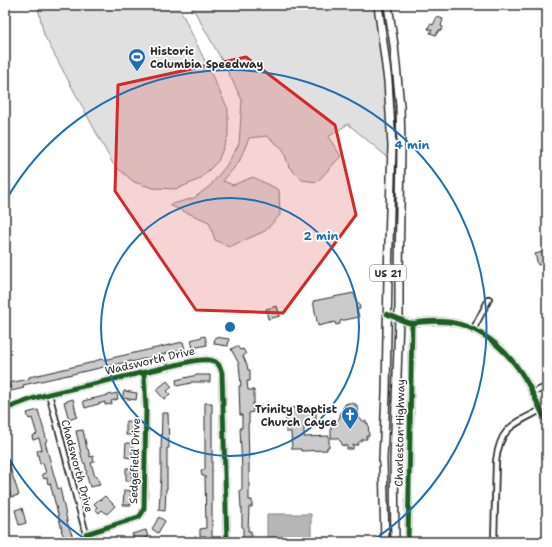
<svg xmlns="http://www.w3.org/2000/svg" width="552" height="547" font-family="'Shantell Sans',sans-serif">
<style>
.green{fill:#e0e0e0;stroke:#868686}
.water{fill:#b6b6b6;stroke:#7e7e7e}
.building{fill:#cbcbcb;stroke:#2b2b2b}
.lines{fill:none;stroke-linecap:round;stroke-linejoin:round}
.minor-casing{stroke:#2b2b2b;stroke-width:8}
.tertiary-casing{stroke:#2b2b2b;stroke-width:9}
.primary-casing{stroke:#2b2b2b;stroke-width:10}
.minor{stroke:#fff;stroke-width:4.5}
.tertiary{stroke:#fff;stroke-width:6}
.primary{stroke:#fff;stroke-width:7}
.cycleway-casing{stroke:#fff;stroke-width:8}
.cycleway{stroke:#1b5e20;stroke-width:5}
.marked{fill:#d62828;fill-opacity:0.2;stroke:#d62828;stroke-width:3;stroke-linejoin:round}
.ring{fill:none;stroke:#1f6fb2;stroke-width:2}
.labels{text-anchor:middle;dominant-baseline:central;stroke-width:3.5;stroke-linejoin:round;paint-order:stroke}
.shield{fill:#fff;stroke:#6b6b6b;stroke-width:1}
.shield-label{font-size:10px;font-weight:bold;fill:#2b2b2b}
.poi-label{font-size:11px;font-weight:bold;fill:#2b2b2b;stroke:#fff;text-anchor:start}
.street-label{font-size:11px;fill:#2b2b2b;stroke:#fff}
.centre{fill:#1f6fb2;stroke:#fff;stroke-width:2}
.ring-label{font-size:12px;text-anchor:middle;font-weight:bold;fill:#1f6fb2;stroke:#fff;stroke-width:3.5;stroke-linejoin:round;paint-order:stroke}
</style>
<rect width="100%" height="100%" fill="#fff"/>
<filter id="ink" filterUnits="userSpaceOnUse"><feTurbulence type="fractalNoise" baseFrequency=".025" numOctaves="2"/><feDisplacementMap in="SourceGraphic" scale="8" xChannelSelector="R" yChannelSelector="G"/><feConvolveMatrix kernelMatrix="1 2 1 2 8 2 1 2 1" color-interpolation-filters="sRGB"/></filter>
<g filter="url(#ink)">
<path class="green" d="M39,5h139l50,104v27l-10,25 -18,18 -23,10 -24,-1 -19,-6 -21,-18 -69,-129 -6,-27z
M191,5h187l14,156 -44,-37 -20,13 13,19 -24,26 -15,-2 -13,-13 -6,-18 -16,-13 -18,2 -10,24 -16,19 10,4 20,-8 26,13 1,25 -15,16 -36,16 -14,-7 -6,-18 -40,-17 25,-7 16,-12 16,-20 13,-22 3,-44 -18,-36z"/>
<path class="water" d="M267,514h44v28h-44z"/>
<path class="building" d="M437,17l6,2 -2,7 2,1 -2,4 -2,-1 -3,5 -6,-2 2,-3 -4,-1 2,-5 3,1z
M547,251v12l-9,2 -3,-11z
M354,293l3,10h2l1,6h-3l2,8 -19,4v3l-4,1 -1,-3 -17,4 -5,-25z
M277,306l3,10 -12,3 -2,-10z
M205,336l2,9 -14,3 -2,-8z
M215,337l14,2 -1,7 -14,-2z
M183,342l2,7 -54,13v-1l-108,24 1,3 -13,3 -2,-8 20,-4v-2l65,-15v-1l8,-2 1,1z
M237,346l3,4 3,-1 3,5 -3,2 4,9 1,5h2v11h-3l1,9h6v13h-1v9l-4,1v10h-1l1,41v36h3v7h-3l-1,24h3v11h-8v-15h-1v-19h-1l-1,-18h2v-20l-2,-42h2v-13h-2l-1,-29h2l-2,-22 -8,-15z
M197,375h13v7h-19v1l-14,3 -1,-6z
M167,381l5,6 -5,4 3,3 -6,5 -8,-9z
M124,391l13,2 -1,7 -14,-2z
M117,393l1,6 -7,2 1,3 -7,1v-3l-20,6 -2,-7z
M73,399l4,18 -8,3 -5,-18z
M205,403h7v138h-6v-5h-6v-7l6,-1 -1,-52h-3l-1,-6h4z
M347,403h6v1h3v3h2l1,11 4,3h3v2h2l1,13h-3l1,3h-4l-5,4v2h-5v4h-6v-3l-6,-1 1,-2 -5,-5h-6v-15h3v-2h3l3,-4v-5h3v-5h2v-3h2z
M316,407v19l-12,1v10l25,-1v11h-2v3l-26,1v-2h-9l-1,-17h-5v-24z
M38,410l9,31 -2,1 7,26 6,21 2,-1 8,37 7,17h-9l-5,-12h1l-12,-47 -2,1 -1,-6 -3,1 -2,-5 4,-1 -3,-10 -3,1 -3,-13 5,-2 -3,-11 -6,2 -1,-4 5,-2 -5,-16 -3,1 -2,-6z
M162,413h6l1,35h-2v41h-1l-1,22 -6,-1 2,-34v-21z
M126,421h6v14h-6z
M83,430l4,19h1l2,8 3,-1 1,6 -3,1 4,14 2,-1 3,9 -10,2 -4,-14 1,-1 -2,-9h-2l-7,-32z
M126,443h7l-1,15 -7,-1z
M6,455l13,40 -8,2 -6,-22v-19z
M126,468h6v13h-6z
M124,490l7,1v14h-8z
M105,496l10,10 -8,8 -5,-4 -3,3 -4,-4 2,-2 -3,-3 5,-5 1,1z
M22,508l4,15 -7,2 -4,-15z
M159,517l6,4 -7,12 -6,-4z
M146,530l2,7 -13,4 -3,-7z"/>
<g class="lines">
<defs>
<path id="minor" d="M387,314c8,3 15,7 23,9 4,1 8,-1 12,-1 9,-1 18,-1 27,0 35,5 63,33 79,62 7,13 12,26 19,39
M473,330l16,-31
M533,393l14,-7
M49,394l37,140 4,8
M5,409l27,-10 17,-5 144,-33c14,-2 26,-4 29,12l5,169
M86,534l53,-17 3,-4 2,-5 2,-99 -2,-36
M408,542l4,-219
M494,542l2,-81c4,-34 18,-37 45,-51"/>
<path id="tertiary" d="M5,540v2"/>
<path id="primary" d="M378,5l10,76 4,65 -4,130 -2,117 -3,66 2,83
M388,5l6,40 6,61 1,41 -2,127v45l-5,141 1,82"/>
</defs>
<use href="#minor" class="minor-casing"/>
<use href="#tertiary" class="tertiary-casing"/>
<use href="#primary" class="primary-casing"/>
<use href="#minor" class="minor"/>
<use href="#tertiary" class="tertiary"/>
<use href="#primary" class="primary"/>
<defs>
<path id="cycleway" d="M387,314c8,3 15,7 23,9 4,1 8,-1 12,-1 9,-1 18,-1 27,0 35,5 63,33 79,62 7,13 12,26 19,39
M5,409l27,-10 17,-5 144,-33c14,-2 26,-4 29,12l5,169
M86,534l53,-17 3,-4 2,-5 2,-99 -2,-36
M408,542l4,-219"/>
</defs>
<use href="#cycleway" class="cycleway-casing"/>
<use href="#cycleway" class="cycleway"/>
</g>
</g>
<path class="marked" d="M246,57l89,68 21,90 -73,98 -87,-3 -81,-119 3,-106z"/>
<g class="ring">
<circle cx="230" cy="327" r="129"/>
<path d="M88 541A257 257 0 0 1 5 452M5 202A257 257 0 1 1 372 541"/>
</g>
<defs>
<symbol id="stadium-pin" viewBox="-11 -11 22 30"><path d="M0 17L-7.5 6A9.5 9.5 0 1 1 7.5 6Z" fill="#1f6fb2" stroke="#fff"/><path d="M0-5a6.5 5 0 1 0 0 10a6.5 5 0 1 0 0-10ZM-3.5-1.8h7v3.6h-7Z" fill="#fff"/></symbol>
<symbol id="church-pin" viewBox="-11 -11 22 30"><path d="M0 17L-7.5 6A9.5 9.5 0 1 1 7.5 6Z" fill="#1f6fb2" stroke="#fff"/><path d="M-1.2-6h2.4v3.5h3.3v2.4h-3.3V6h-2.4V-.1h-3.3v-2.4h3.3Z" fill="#fff"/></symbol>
</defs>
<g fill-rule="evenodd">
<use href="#stadium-pin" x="127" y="47" width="20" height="27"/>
<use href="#church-pin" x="340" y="405" width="20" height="27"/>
</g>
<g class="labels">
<rect class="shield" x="370" y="265" width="36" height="16" rx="3"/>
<g class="shield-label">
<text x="388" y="273">US 21</text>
</g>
<g class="poi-label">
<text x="150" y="51">Historic<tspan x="150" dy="13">Columbia Speedway</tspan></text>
<text x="337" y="409" text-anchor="end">Trinity Baptist<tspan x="337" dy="13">Church Cayce</tspan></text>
</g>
<g class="street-label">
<text transform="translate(150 361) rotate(-13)">Wadsworth Drive</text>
<text transform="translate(400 433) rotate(-89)">Charleston Highway</text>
<text transform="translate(135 461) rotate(-88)">Sedgefield Drive</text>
<text transform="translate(77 466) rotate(75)">Chadsworth Drive</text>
</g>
</g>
<circle cx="230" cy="327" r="6" class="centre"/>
<g class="ring-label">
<text x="412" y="149">4 min</text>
<text x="321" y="240">2 min</text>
</g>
<rect width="552" height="547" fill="none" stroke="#fff" stroke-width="20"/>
<rect x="10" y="10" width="532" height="527" fill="none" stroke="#2b2b2b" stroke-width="1.5" filter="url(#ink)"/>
</svg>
